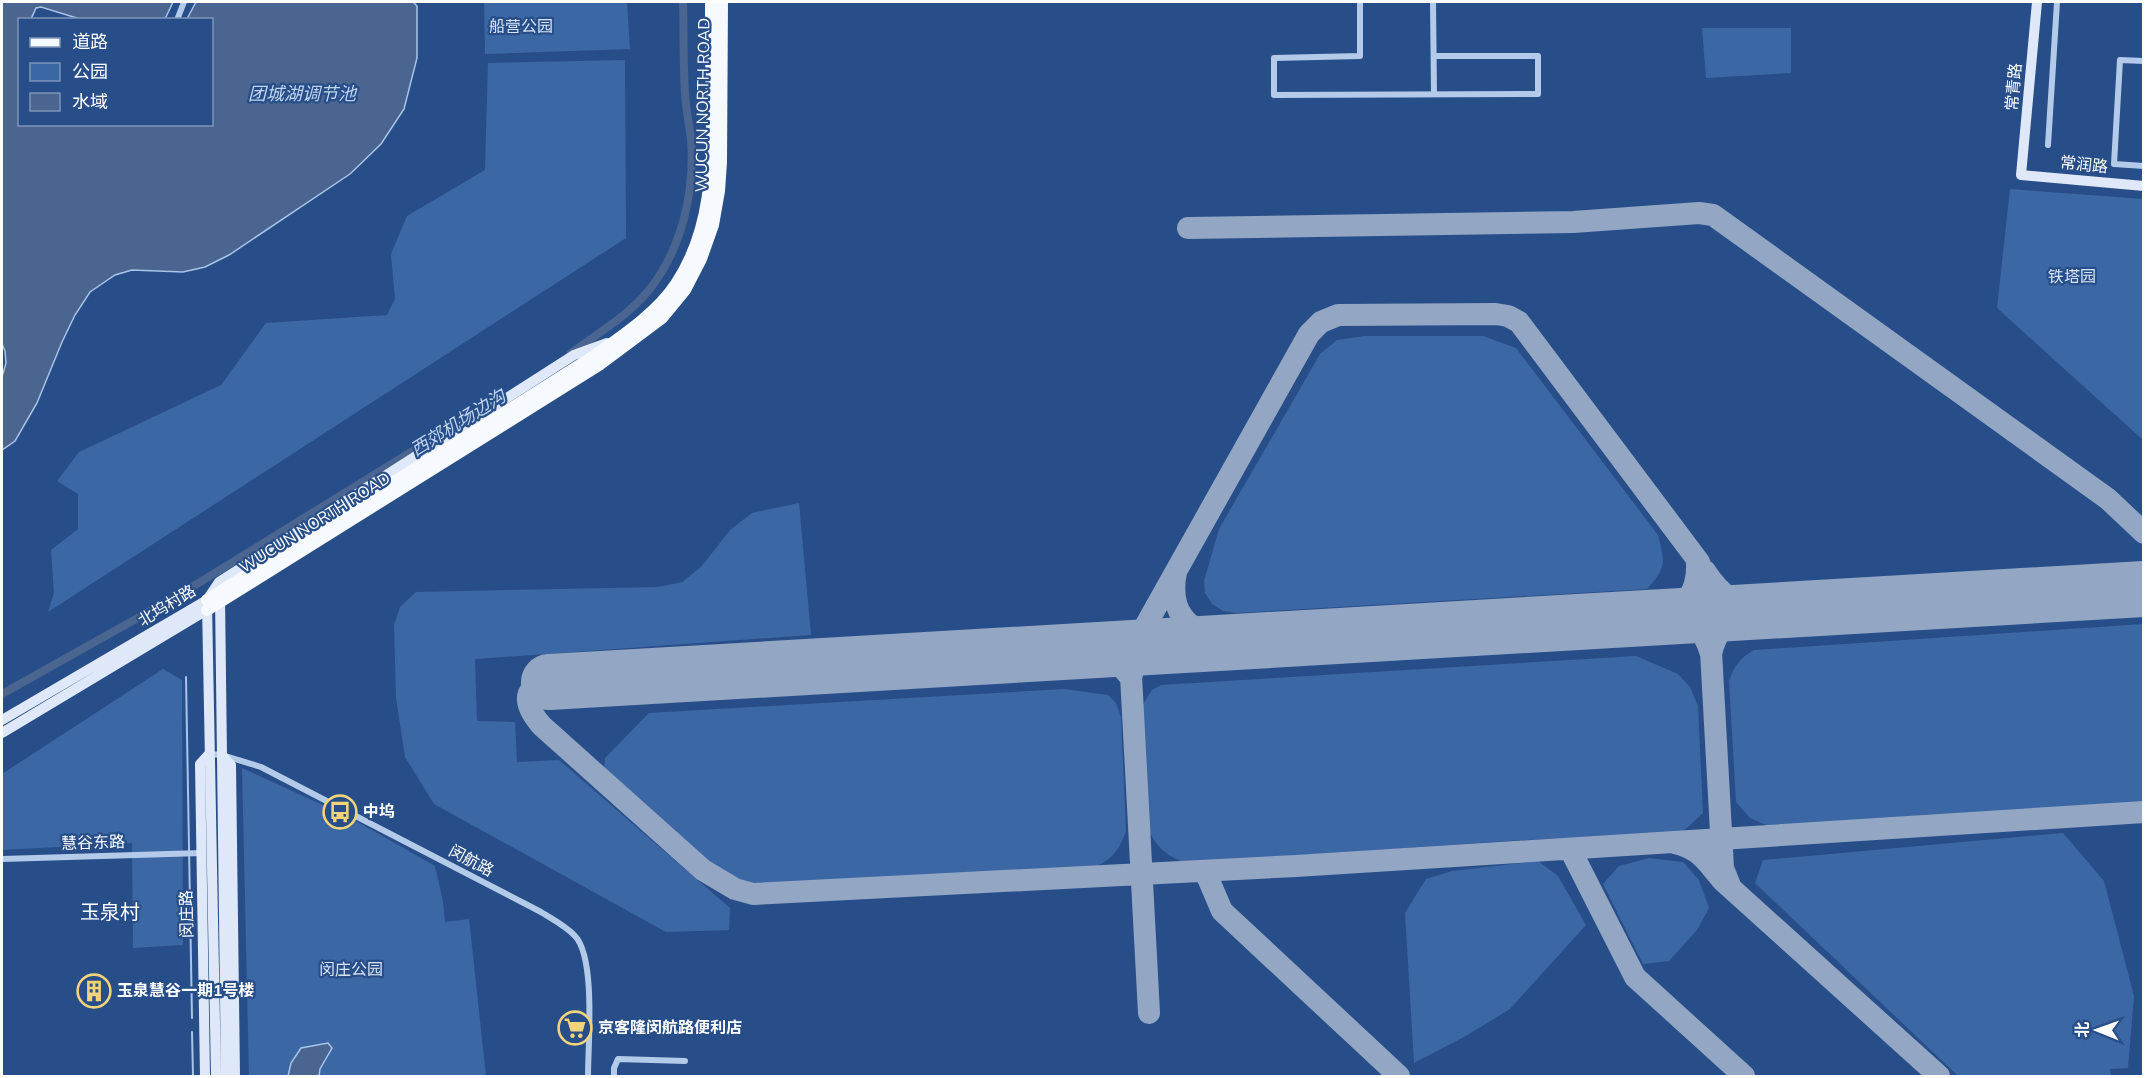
<svg xmlns="http://www.w3.org/2000/svg" width="2145" height="1078" font-family="'Nunito Sans','Noto Sans SC',sans-serif">
<style>
.green{fill:#3c67a5}
.water{fill:#4a658f;stroke:#a8c4e9;stroke-width:1.5}
.lines{fill:none;stroke-linecap:round;stroke-linejoin:round}
.stream{stroke:#a8c4e9;stroke-width:2}
.canal{stroke:#4a658f;stroke-width:8}
.taxiway{stroke:#93a6c4;stroke-width:22}
.runway{stroke:#93a6c4;stroke-width:56}
.street{stroke:#b3cae9;stroke-width:6}
.secondary{stroke:#dee8f8;stroke-width:10}
.primary{stroke:#f6f9fe;stroke-width:12}
.labels{text-anchor:middle;dominant-baseline:central;stroke-width:4.5;stroke-linejoin:round;paint-order:stroke}
.park-label{font-size:16px;fill:#d7e4f7;stroke:#274e88}
.street-label{font-size:16px;fill:#fff;stroke:#274e88}
.poi-label{font-size:16px;font-weight:bold;fill:#fff;stroke:#274e88;text-anchor:start}
.water-label{font-size:18px;font-style:italic;fill:#bfd4f0;stroke:#274e88}
.quarter-label{font-size:20px;fill:#fff;stroke:#274e88}
</style>
<rect width="100%" height="100%" fill="#274e88"/>
<path class="green" d="M484,2h143l3,47 -145,5z
M1702,28h89v45l-85,5z
M625,60l1,178 -578,374 6,-19 -3,-43 27,-21v-35l-21,-13 22,-29 142,-67 45,-62 121,-8 8,-16 -4,-45 16,-38 78,-46 3,-107z
M2010,189l133,10v241l-146,-132z
M1364,336h119l33,12 142,187c7,28 9,32 -11,54l-411,24 -13,-2 -11,-7 -7,-11 -1,-12 15,-52 101,-175 17,-14z
M799,503l12,132 -336,24 2,62 38,1 2,40 42,-2 171,148 -1,22 -63,2 -232,-128 -29,-47 -9,-59 -2,-73 6,-18 16,-15 242,-5 24,-5 19,-15 29,-37 22,-17z
M2143,624v178l-375,24 -18,-8 -14,-16 -7,-121c5,-15 11,-23 25,-31z
M1636,656l42,18 12,13 8,19 5,107 -16,15 -12,7 -153,5 -334,23c-21,-5 -33,-18 -41,-36l-7,-118 12,-19 9,-5z
M163,669l19,11 1,265 -50,3 -1,-105 -130,7v-76z
M1064,689l44,6 8,8 5,14 5,114c-8,23 -18,33 -42,39l-316,18c-22,-4 -40,-10 -59,-21l-103,-91 -2,-6 1,-12 44,-45z
M242,768l107,49 86,49 8,35 2,21 24,-3 17,157h-237z
M2063,833l41,48 30,115 -6,72 -18,1 1,7h-153l-203,-193 8,-23z
M1649,858l34,4 16,18 10,28 -12,22 -28,31 -26,3 -40,-80 16,-18z
M1538,861l20,15 28,49 -76,84 -46,28 -50,26 -9,-150 21,-34 26,-8z"/>
<path class="water" d="M2,2h171l-8,17h-85l-39,-12 -5,1 -5,11 -11,1v104h192v-104l-25,-1 9,-17h217l4,4v52l-13,51 -23,35 -31,30 -121,81 -24,12 -22,5 -51,-2 -17,5 -25,17 -15,23 -13,27 -25,61 -22,38 -13,9v-73l4,-14 -1,-12 -3,-7z
M328,1043l4,5 -12,21 -1,7h-31l3,-13 10,-15z"/>
<g class="lines">
<path class="stream" d="M186,677l6,341
M192,1032l1,44"/>
<path class="canal" d="M571,353c26,-19 57,-37 78,-63 33,-41 46,-99 42,-151 -2,-15 -5,-30 -6,-46 -2,-30 -1,-61 -2,-91
M2,694l182,-102 274,-169"/>
<path class="taxiway" d="M1188,228l385,-6 126,-9 14,2 395,284 36,34
M1697,564c1,26 -10,44 -34,53 29,3 40,9 48,37 5,-22 16,-36 38,-42
M1705,571c18,28 33,35 66,40
M1176,572c-8,41 11,56 46,71
M1096,650l19,9 16,19c4,-20 16,-24 32,-32
M549,682c-31,5 -23,26 -7,44l161,144 32,19 18,5 543,-28 848,-54
M1675,843c26,6 32,20 48,38l216,195
M1570,849l65,128 109,99
M1205,871l17,40 177,165
M1149,1013l-19,-356 3,-9 176,-314 12,-12 17,-7 158,-1 12,2 11,6 180,240 8,23 1,12 15,271 8,20"/>
<path class="runway" d="M549,682l1595,-93"/>
<path class="street" d="M1360,2v54l-86,2v37l264,-1v-38h-104
M1433,2l1,92
M177,20l7,-18
M2144,61l-24,-1 -6,104 30,2
M2048,145l9,-143
M209,754l13,1 39,12 280,145c11,7 25,14 34,24 21,22 13,109 13,140
M2,859l200,-6
M614,1076v-8l4,-9 67,2"/>
<path class="secondary" d="M2037,2l-16,173 123,11
M220,597l6,479
M207,604l9,472
M2,720l205,-120 12,-18 355,-227 33,-12
M2,733l205,-123
M222,755l9,10 4,311
M205,1076l-5,-312 9,-10"/>
<path class="primary" d="M207,600l387,-244c28,-20 63,-43 82,-72 36,-54 36,-116 36,-177 -1,-35 -1,-70 -1,-105
M207,610l392,-245 63,-47 23,-28 16,-31 12,-34 6,-34 2,-29 1,-160"/>
</g>
<defs>
<symbol id="bus-ring" viewBox="-11 -11 22 22"><circle r="9.5" fill="#274e88" stroke="#f1d379" stroke-width="1.5"/><path d="M-5-6H5V4H4V6H2V4H-2V6H-4V4H-5ZM-3.5-4V0h7V-4ZM-3.5 1.2v1.5H-2V1.2ZM2 1.2v1.5H3.5V1.2Z" fill="#f1d379"/></symbol>
<symbol id="building-ring" viewBox="-11 -11 22 22"><circle r="9.5" fill="#274e88" stroke="#f1d379" stroke-width="1.5"/><path d="M-4-6H4V6H1V3H-1V6H-4ZM-2.5-4.3h1.7v1.8h-1.7ZM.8-4.3h1.7v1.8H.8ZM-2.5-1h1.7V.8h-1.7ZM.8-1h1.7V.8H.8Z" fill="#f1d379"/></symbol>
<symbol id="supermarket-ring" viewBox="-11 -11 22 22"><circle r="9.5" fill="#274e88" stroke="#f1d379" stroke-width="1.5"/><path d="M-6-5.5h2.5l.6 2H6L4.5 2H-2.5L-4.4-4H-6ZM-1.5 3.2a1.3 1.3 0 1 0 .1 0ZM3 3.2a1.3 1.3 0 1 0 .1 0Z" fill="#f1d379"/></symbol>
</defs>
<g fill-rule="evenodd">
<use href="#bus-ring" x="321" y="793" width="38" height="38"/>
<use href="#building-ring" x="75" y="972" width="38" height="38"/>
<use href="#supermarket-ring" x="556" y="1009" width="38" height="38"/>
</g>
<g class="labels">
<g class="park-label">
<text x="521" y="27">船营公园</text>
<text x="2072" y="277">铁塔园</text>
<text x="351" y="970">闵庄公园</text>
</g>
<g class="street-label">
<text transform="translate(2014 87) rotate(-85)">常青路</text>
<text transform="translate(703 105) rotate(-89)">WUCUN NORTH ROAD</text>
<text transform="translate(2084 165) rotate(6)">常润路</text>
<text transform="translate(315 523) rotate(-32)">WUCUN NORTH ROAD</text>
<text transform="translate(167 606) rotate(-31)">北坞村路</text>
<text transform="translate(93 843) rotate(-2)">慧谷东路</text>
<text transform="translate(471 861) rotate(28)">闵航路</text>
<text transform="translate(187 914) rotate(-91)">闵庄路</text>
</g>
<g class="poi-label">
<text x="363" y="812">中坞</text>
<text x="117" y="991">玉泉慧谷一期1号楼</text>
<text x="598" y="1028">京客隆闵航路便利店</text>
</g>
<g class="water-label">
<text x="302" y="94">团城湖调节池</text>
<text transform="translate(458 423) rotate(-32)">西郊机场边沟</text>
</g>
<g class="quarter-label">
<text x="110" y="912">玉泉村</text>
</g>
</g>
<rect width="2145" height="1078" fill="none" stroke="#ffffff" stroke-width="6"/>
<rect x="18" y="18" width="195" height="108" fill="#274e88" stroke="#7d95b8" stroke-width="1.5"/>
<rect x="30" y="38" width="30" height="9" fill="#f6f9fe" stroke="#7d95b8" stroke-width="1.5"/>
<text x="72" y="48" font-size="18" fill="#ffffff">道路</text>
<rect x="30" y="63" width="30" height="18" fill="#3c67a5" stroke="#7d95b8" stroke-width="1.5"/>
<text x="72" y="78" font-size="18" fill="#ffffff">公园</text>
<rect x="30" y="93" width="30" height="18" fill="#4a658f" stroke="#7d95b8" stroke-width="1.5"/>
<text x="72" y="108" font-size="18" fill="#ffffff">水域</text>
<g transform="translate(2097 1030) rotate(271)" stroke="#274e88" stroke-width="4.5" paint-order="stroke">
<path d="M0-4.5L10 22L0 15L-10 22Z" fill="#ffffff"/>
<text y="-9" font-size="16" font-weight="bold" text-anchor="middle" fill="#ffffff">北</text>
</g>
</svg>
